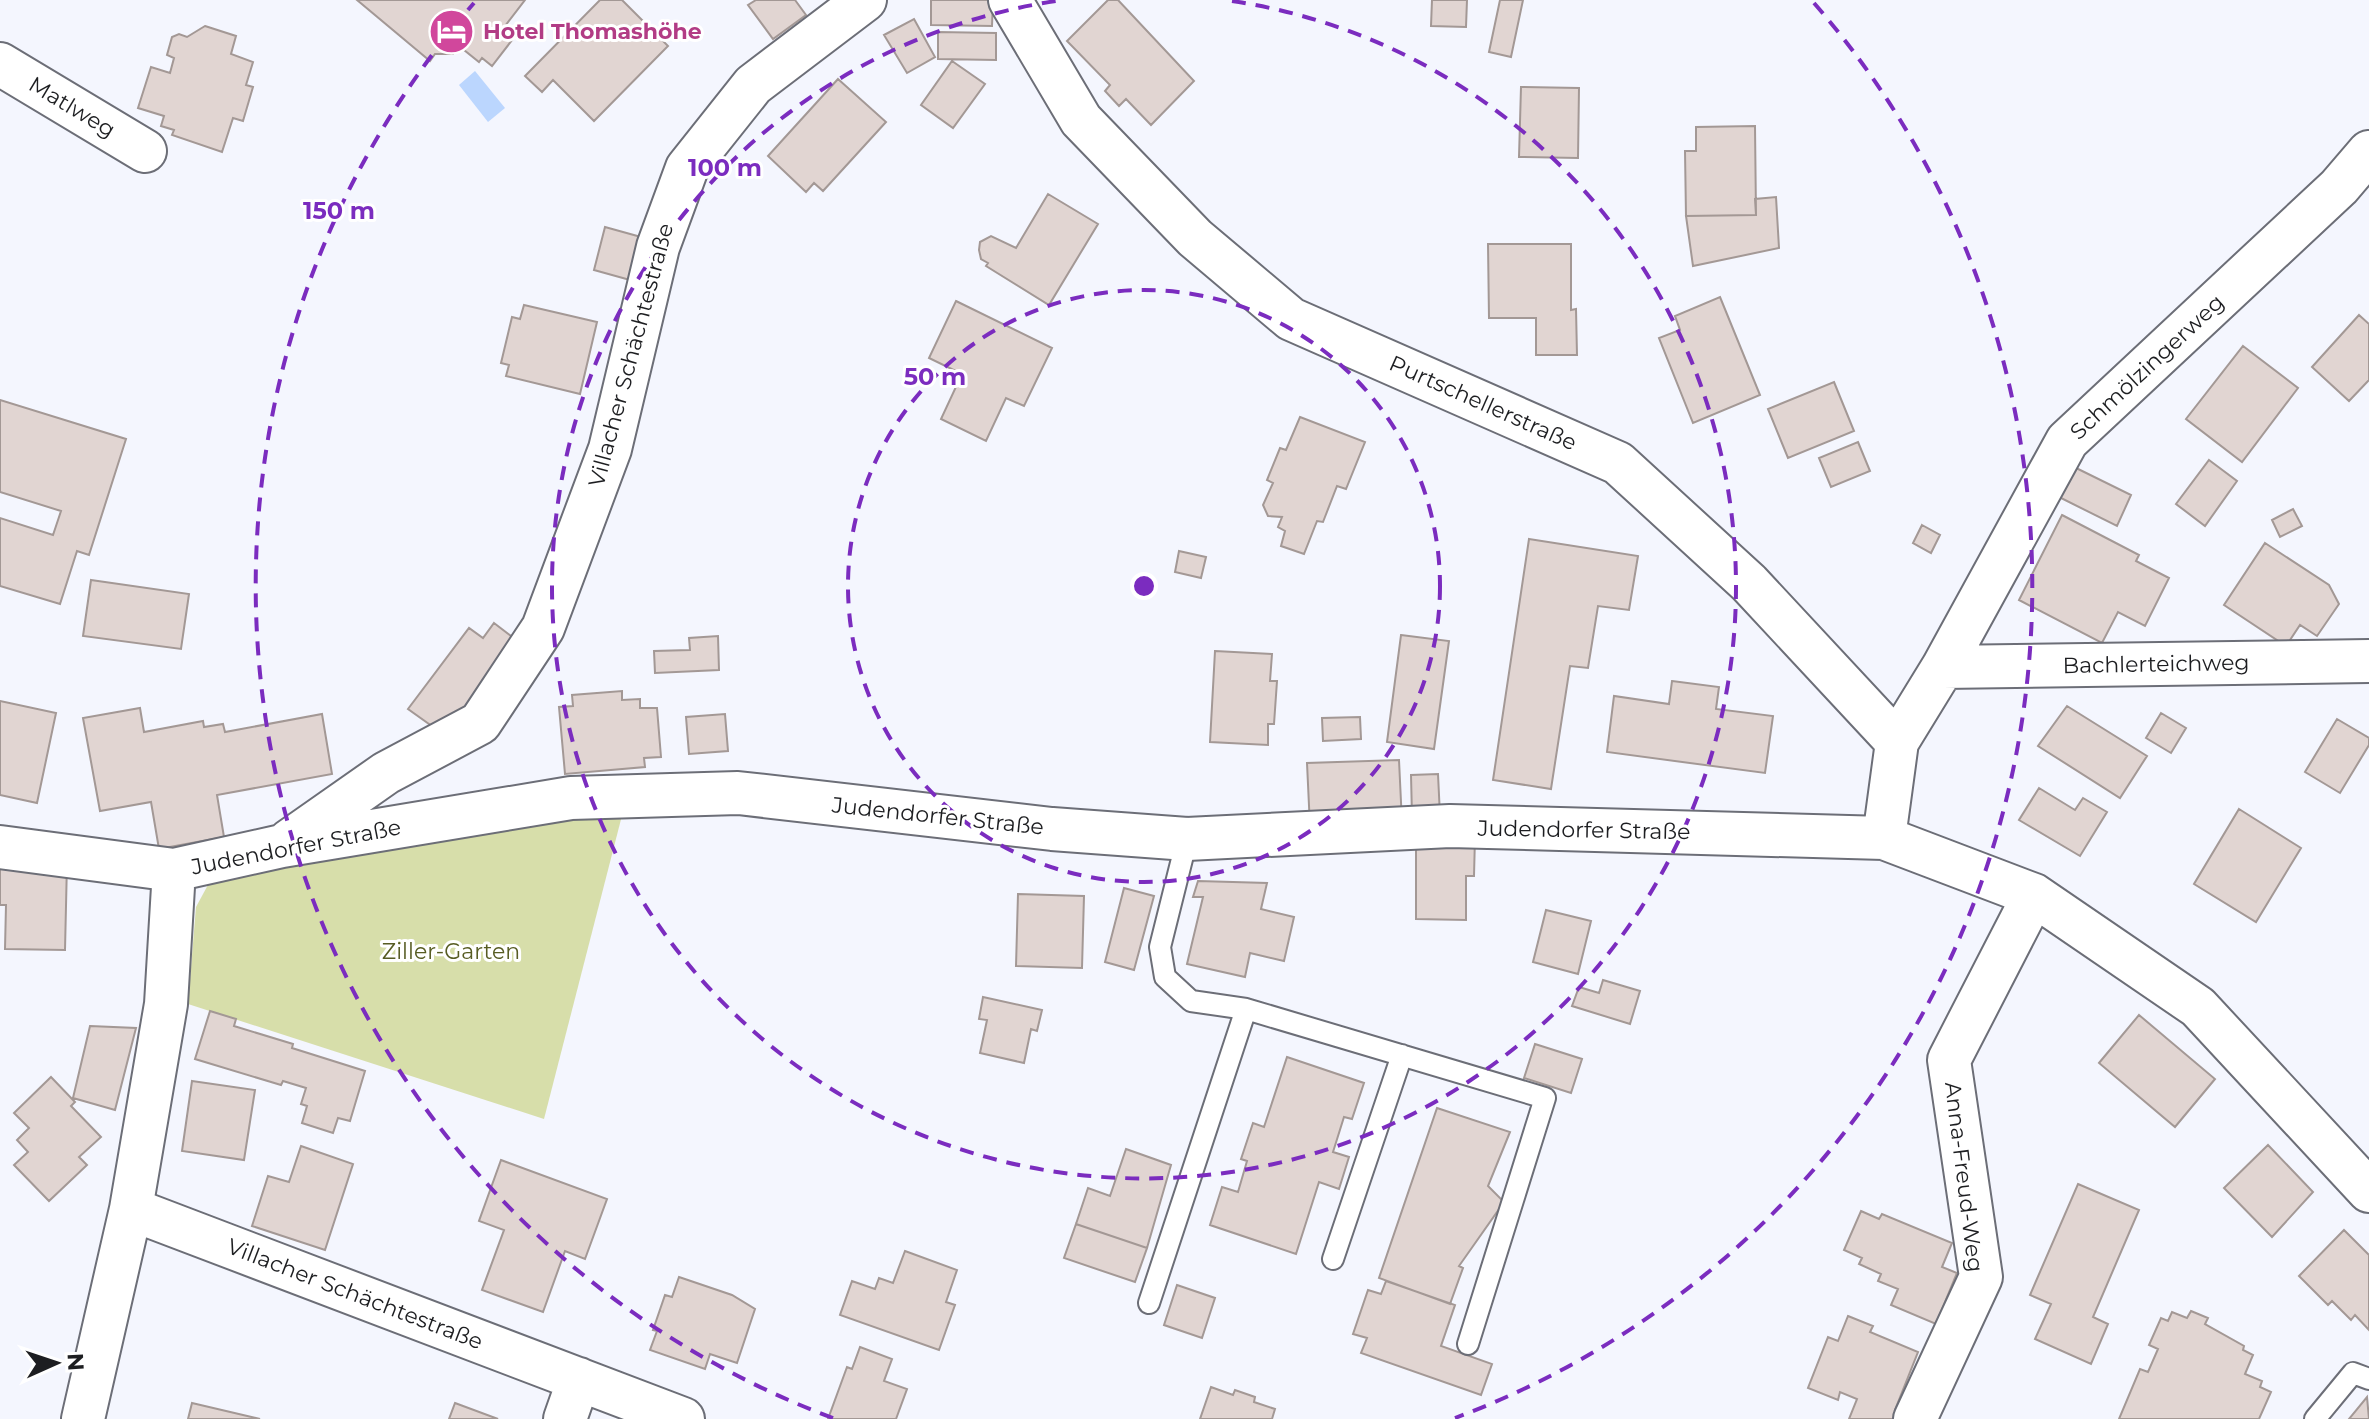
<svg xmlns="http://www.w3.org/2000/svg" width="2369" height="1419" font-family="Montserrat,sans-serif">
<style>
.green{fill:#d7deaa}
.water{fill:#bbd6fe}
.building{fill:#e1d5d2;stroke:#a39895;stroke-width:2}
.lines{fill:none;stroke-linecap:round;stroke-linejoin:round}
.lane-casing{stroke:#6c6e77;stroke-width:24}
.street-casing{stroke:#6c6e77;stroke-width:46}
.lane{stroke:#fff;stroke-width:20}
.street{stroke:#fff;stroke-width:42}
.ring{fill:none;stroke:#7b2cbf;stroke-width:4;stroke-dasharray:14 10}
.labels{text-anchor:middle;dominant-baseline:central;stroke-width:6;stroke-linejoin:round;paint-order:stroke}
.hotel-label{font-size:22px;font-weight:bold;fill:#b23c85;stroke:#fff;text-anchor:start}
.street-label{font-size:22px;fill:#1d1e21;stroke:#fff}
.park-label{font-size:22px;fill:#575c23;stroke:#fff}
.centre{fill:#7b2cbf;stroke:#fff;stroke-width:4}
.ring-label{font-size:24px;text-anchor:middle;font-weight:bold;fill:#7b2cbf;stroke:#fff;stroke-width:6;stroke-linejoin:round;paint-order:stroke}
</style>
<rect width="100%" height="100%" fill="#f4f6fe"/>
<path class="green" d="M627,796l-83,323 -356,-115 8,-97 26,-48z"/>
<path class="water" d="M475,71l30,37 -17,14 -29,-37z"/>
<path class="building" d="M357,0h168l-20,26 11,9 -24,31 -10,-8 -3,4 -20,-16 -6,8h-18l-5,7z
M600,0h22l46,46 -74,75 -41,-41 -11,12 -17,-16z
M756,0h39l11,15 -33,24 -25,-34z
M931,0h62l-1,26 -61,-1z
M1108,0h10l76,81 -43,44 -25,-26 -7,7 -14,-15 5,-6 -43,-44z
M1432,0h35l-1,27 -35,-1z
M1500,0h23l-12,57 -22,-5z
M914,19l21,38 -28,16 -23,-38z
M205,26l31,10 -5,18 22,8 -7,23 7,2 -10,34 -10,-3 -11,34 -50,-17 2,-5 -13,-4 3,-10 -26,-8 13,-41 19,6 4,-15 -7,-3 5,-18 7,-3 8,3z
M938,32l58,1v27l-58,-1z
M952,61l33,23 -32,44 -32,-23z
M838,79l48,43 -63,69 -9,-8 -8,9 -38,-36z
M1521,87l58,1 -1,70 -59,-1z
M1755,126l1,89 -70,1 -1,-65h11v-24z
M1048,194l50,30 -49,81 -63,-39 2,-3 -7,-4 -2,-9 1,-8 11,-6 25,12z
M1776,197l3,51 -86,18 -7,-50 70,-1 -1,-16z
M605,227l36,10 -11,43 -36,-10z
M1488,244h83v66l5,-1 1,46h-41v-37h-47z
M1720,297l40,98 -67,28 -34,-85 21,-8 -5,-14z
M956,301l96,47 -28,58 -18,-8 -20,43 -45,-22 21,-45 -33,-16z
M524,305l73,17 -17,72 -74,-18 3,-11 -8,-2 11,-46 8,2z
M2359,315l10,9v56l-20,21 -37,-34z
M2243,346l55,42 -56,74 -56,-43z
M1834,382l20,49 -66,27 -20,-49z
M0,400l126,39 -37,116 -12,-4 -17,53 -60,-18v-68l53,17 8,-24 -61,-19z
M1300,417l65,25 -19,47 -9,-3 -14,36 -6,-1 -13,33 -23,-8 4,-15 -7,-4 4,-10 -14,-1 -5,-11 10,-22 -6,-3 13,-32 6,2z
M1858,442l12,29 -39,16 -12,-29z
M2209,460l28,21 -32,45 -29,-22z
M2070,465l61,30 -14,31 -62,-31z
M2293,509l9,17 -22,11 -8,-17z
M2062,515l77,40 -3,6 33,17 -24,48 -27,-14 -16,31 -83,-43z
M1922,525l18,10 -9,18 -18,-10z
M1529,539l109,17 -9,54 -31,-4 -10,62 -18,-2 -19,123 -58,-9z
M2265,543l64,42 10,19 -22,32 -17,-11 -14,21 -62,-41z
M1179,551l27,6 -5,21 -26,-6z
M91,580l98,14 -8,55 -98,-13z
M494,623l25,19 -58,78 -18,14 -35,-25 61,-81 14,10z
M1401,635l48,6 -15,108 -47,-7z
M718,636l1,34 -64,3 -1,-22 36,-1 -1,-12z
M1215,651l57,3 -2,27h7l-3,43h-6v21l-58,-3z
M1672,681l47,6 -3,22 57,7 -8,57 -158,-21 7,-56 55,8z
M622,691v9l18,-1v9h17l4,49 -17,1 1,9 -80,7 -6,-67 14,-1 -1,-11z
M0,701l56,12 -19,90 -37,-8z
M2067,706l80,50 -27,42 -82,-52z
M140,708l4,24 59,-11 1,6 19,-3 2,8 97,-18 10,60 -115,21 7,42 -65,12 -8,-47 -51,9 -17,-93z
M2161,713l25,15 -15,25 -25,-15z
M725,714l3,37 -39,3 -3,-37z
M1360,717l1,22 -38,2 -1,-23z
M2337,719l32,19v7l-29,48 -35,-21z
M1399,760l3,63 -92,4 -3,-64z
M1438,774l2,42 -28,1 -1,-42z
M2039,788l36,22 8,-12 24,14 -27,44 -61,-36z
M2239,809l62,39 -45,74 -62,-38z
M1416,837h59l-1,39h-8v44l-50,-1z
M0,861l67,1 -2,88 -60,-1 1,-44h-6z
M1198,881l69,2 -6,26 33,8 -10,44 -34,-8 -5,24 -58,-13 16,-67h-10z
M1124,888l30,8 -20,74 -29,-8z
M1018,894l66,2 -2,72 -66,-2z
M1546,910l45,11 -13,53 -45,-12z
M1603,980l37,11 -10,33 -58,-18 7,-19 20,6z
M983,997l59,13 -5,21 -6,-2 -7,34 -44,-10 7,-33 -8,-1z
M210,1011l26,8 -2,7 59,18 -1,4 73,23 -15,50 -12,-3 -5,15 -31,-10 5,-17 -6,-2 5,-16 -23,-7 -2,4 -86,-26z
M2139,1015l76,64 -40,48 -76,-64z
M90,1026l46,2 -21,82 -42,-12z
M1535,1044l47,15 -11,34 -47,-15z
M1287,1057l77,26 -12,36 -8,-2 -11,35 16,5 -10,32 -20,-7 -23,72 -86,-29 12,-38 16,5 9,-31 -6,-2 12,-36 11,4z
M51,1077l24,25 -4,4 30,31 -22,20 8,8 -38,36 -35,-36 14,-13 -11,-12 12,-12 -15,-15z
M192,1081l63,9 -11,70 -62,-9z
M1437,1108l73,24 -22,54 16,16 -45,64 4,2 -13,36 -71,-26z
M2268,1145l45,47 -41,45 -48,-49z
M301,1146l52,18 -28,86 -73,-24 16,-50 21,6z
M1126,1149l45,16 -24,83 -71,-24 12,-36 22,8z
M501,1160l106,39 -22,60 -20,-8 -22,61 -61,-22 22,-60 -25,-9z
M2078,1184l61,26 -46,107 15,7 -17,40 -56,-25 16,-35 -21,-9z
M1861,1211l18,8 3,-5 70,29 -10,24 15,6 -21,51 -45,-19 7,-16 -20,-8 3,-7 -22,-10 3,-6 -18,-8z
M1076,1224l71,24 -12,34 -71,-24z
M2344,1230l25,25v75l-14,-15 -4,5 -19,-19 -4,4 -29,-29z
M905,1251l52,19 -11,32 9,3 -16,45 -99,-35 12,-34 23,8 4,-11 14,5z
M679,1277l53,18 23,14 -18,54 -27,-9 -5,15 -55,-19 7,-19 -4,-1 12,-35 7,2z
M1386,1281l69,24 -14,41 51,18 -11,31 -120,-42 6,-15 -14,-4 15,-44 13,4z
M1177,1285l38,13 -13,40 -38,-13z
M2191,1311l17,7 -3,6 39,22 -1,4 10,5 -8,19 17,7 -2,6 11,5 -12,27h-140l21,-50 8,3 10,-23 -9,-4 12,-27 7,3 4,-9 15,6z
M1848,1316l25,10 -3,6 48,20 -23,58 5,2 -3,7h-48l8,-20 -17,-7 -2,8 -30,-12 20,-51 10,4z
M860,1347l32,12 -8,22 23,8 -11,30h-68l19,-52 5,2z
M1211,1387l22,8 2,-5 20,7 -1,5 21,7 -3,10h-72z
M2367,1397l2,22h-20z
M192,1403l68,16h-72z
M455,1403l43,16h-49z"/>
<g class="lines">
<defs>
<path id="lane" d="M1187,839l-27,108 5,30 26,24 55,8 299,89 -77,246
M1333,1259l69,-204
M1149,1303l97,-294
M2315,1419l38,-46 16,6"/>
<path id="street" d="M1010,0l71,120 114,118 96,81 327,144 131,120 148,159 -13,96
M0,64l145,87
M1943,667l426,-6
M1897,742l46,-75 124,-226 272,-254 30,-35
M289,841l97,-68 94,-50 63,-95 67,-179 48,-202 29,-79 66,-83 112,-85
M0,847l174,23 108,-24 289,-48 167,-5 314,36 135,10 263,-13 434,12 150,57 164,112 171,184
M131,1209l552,210
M83,1419l48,-210 35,-205 8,-134
M565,1419l14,-40
M1915,1419l66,-142 -32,-217 85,-165"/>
</defs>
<use href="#lane" class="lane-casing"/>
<use href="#street" class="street-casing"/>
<use href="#lane" class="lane"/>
<use href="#street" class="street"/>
</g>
<g class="ring">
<circle cx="1144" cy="586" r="296"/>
<path d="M1232 1A592 592 0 1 1 1056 1"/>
<path d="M833 1418A888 888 0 0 1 474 3M1814 3A888 888 0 0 1 1455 1418"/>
</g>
<defs>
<symbol id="hotel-disc" viewBox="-11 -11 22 22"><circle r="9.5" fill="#d1479c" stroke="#fff"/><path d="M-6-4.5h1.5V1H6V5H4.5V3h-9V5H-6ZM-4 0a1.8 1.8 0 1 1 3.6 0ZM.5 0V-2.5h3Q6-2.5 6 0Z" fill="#fff"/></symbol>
</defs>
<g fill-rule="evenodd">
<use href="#hotel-disc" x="426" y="6" width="51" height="51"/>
</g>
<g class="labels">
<g class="hotel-label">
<text x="483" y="31">Hotel Thomashöhe</text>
</g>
<g class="street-label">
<text transform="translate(72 107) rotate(31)">Matlweg</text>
<text transform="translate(631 355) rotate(-75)">Villacher Schächtestraße</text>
<text transform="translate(2147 367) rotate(-43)">Schmölzingerweg</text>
<text transform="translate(1483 403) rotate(24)">Purtschellerstraße</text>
<text transform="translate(2156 664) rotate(-1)">Bachlerteichweg</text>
<text transform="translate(938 816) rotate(6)">Judendorfer Straße</text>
<text transform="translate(1584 830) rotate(1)">Judendorfer Straße</text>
<text transform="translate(296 847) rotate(-11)">Judendorfer Straße</text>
<text transform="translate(1964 1177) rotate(83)">Anna-Freud-Weg</text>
<text transform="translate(355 1294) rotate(21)">Villacher Schächtestraße</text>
</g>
<g class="park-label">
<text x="451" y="951">Ziller-Garten</text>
</g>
</g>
<circle cx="1144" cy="586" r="12" class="centre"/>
<g class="ring-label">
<text x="725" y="176">100 m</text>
<text x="339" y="219">150 m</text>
<text x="935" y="385">50 m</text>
</g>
<g transform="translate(56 1363) rotate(87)" stroke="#ffffff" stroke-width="6" paint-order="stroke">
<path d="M0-6L14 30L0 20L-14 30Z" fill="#1d1e21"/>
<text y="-12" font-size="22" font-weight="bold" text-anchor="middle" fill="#1d1e21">N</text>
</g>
</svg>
